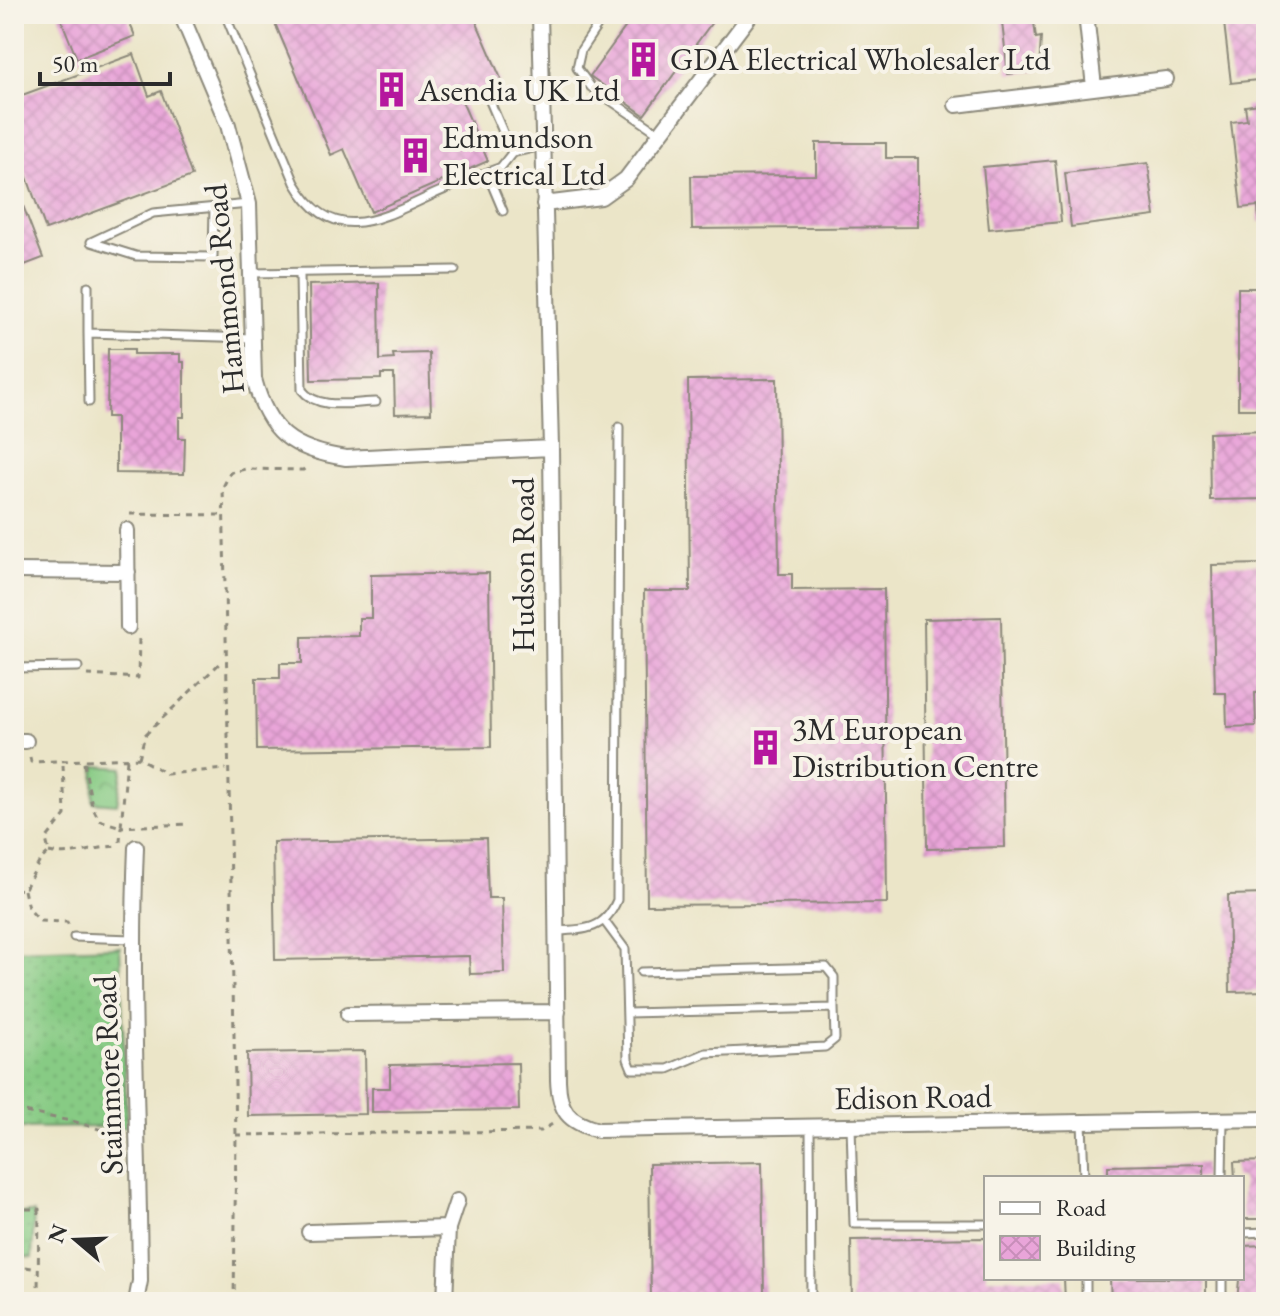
<svg xmlns="http://www.w3.org/2000/svg" width="1280" height="1316" font-family="'EB Garamond',serif">
<style>
.grass{fill:url(#grass-dots);stroke:#597b58;stroke-width:2}
.park{fill:url(#park-crowns);stroke:#597b58;stroke-width:2}
.building{fill:url(#building-cross-hatch)}
.lines{fill:none;stroke-linecap:round;stroke-linejoin:round}
.lane-casing{stroke:#8b887a;stroke-width:11}
.street-casing{stroke:#8b887a;stroke-width:18}
.path{stroke:#8b887a;stroke-width:3;stroke-dasharray:6 6;stroke-linecap:butt}
.lane{stroke:#fff;stroke-width:7}
.street{stroke:#fff;stroke-width:14}
.labels{text-anchor:middle;dominant-baseline:central;stroke-width:8;stroke-linejoin:round;paint-order:stroke}
.poi-label{font-size:32px;fill:#2b2b2b;stroke:#f7f3e8;text-anchor:start}
.street-label{font-size:32px;fill:#2b2b2b;stroke:#f7f3e8}
</style>
<defs>
<pattern id="grass-dots" width="8" height="8" patternUnits="userSpaceOnUse" patternTransform="scale(2)"><rect width="8" height="8" fill="#87cb84"/><path d="M2 2h.1M6 6h.1" fill="none" stroke="#75ae72" stroke-width="1.8" stroke-linecap="round"/></pattern>
<pattern id="park-crowns" width="20" height="18" patternUnits="userSpaceOnUse" patternTransform="scale(2)"><rect width="20" height="18" fill="#87cb84"/><path d="M2 6a3 3 0 1 1 6 0M12 15a3 3 0 1 1 6 0" fill="none" stroke="#75ae72"/></pattern>
<pattern id="building-cross-hatch" width="8" height="8" patternUnits="userSpaceOnUse" patternTransform="scale(2)"><rect width="8" height="8" fill="#e9a5d9"/><path d="M0 0l8 8M0 8l8-8" fill="none" stroke="#c88eba"/></pattern>
</defs>
<rect width="100%" height="100%" fill="#f7f3e8"/>
<filter id="ink" filterUnits="userSpaceOnUse"><feTurbulence type="fractalNoise" baseFrequency=".0125" numOctaves="2"/><feDisplacementMap in="SourceGraphic" scale="16" xChannelSelector="R" yChannelSelector="G"/><feConvolveMatrix kernelMatrix="1 2 1 2 8 2 1 2 1" color-interpolation-filters="sRGB"/></filter>
<filter id="wash" filterUnits="userSpaceOnUse"><feTurbulence type="fractalNoise" baseFrequency=".006" numOctaves="4" result="noise"/><feDisplacementMap in="SourceGraphic" scale="32" xChannelSelector="R" yChannelSelector="G"/><feGaussianBlur stdDeviation="1.8" result="paint"/><feColorMatrix in="noise" values="0 0 0 0 0 0 0 0 0 0 0 0 0 0 0 0 0 1.4 0 .05"/><feComposite in="paint" operator="in"/></filter>
<g filter="url(#wash)">
<rect width="100%" height="100%" fill="#ebe5c8"/>
<path class="grass" d="M120,947l7,180 -113,1v-178z
M14,1213h20l-2,45 -18,-3z"/>
<path class="park" d="M95,766l28,2 -6,36 -24,-2z"/>
<g id="blocks">
<path class="building" d="M59,14h67l9,22 -58,23z
M271,14h202l29,67 -41,18 27,62 -117,51 -27,-63 -13,6z
M635,14h83l-74,101 -54,-39z
M1001,14h32l3,24 5,-1 -2,34 -31,3z
M1223,14h43v65l-35,4z
M134,54l15,42 12,-5 31,85 -146,54 -32,-89v-43z
M1266,103v118l-7,1 -1,-16 -17,2 -10,-86 16,-2 -2,-14z
M816,143h70v15h32v69l-226,2 -1,-53 125,-1z
M1055,160l6,62 -72,7 -6,-62z
M1148,163l7,53 -84,11 -6,-54z
M14,182l29,76 -29,11z
M379,283l1,77 14,-1 -1,-5 36,-1 2,60 -36,1 -1,-40h-13v5l-70,1 -2,-95z
M1238,288h28v121h-28z
M108,349h26v5h46v8h4v55h-5v21h6l-1,36 -68,-1v-56h-9z
M777,379l2,195h13v16l92,-1 3,314 -240,2 -3,-314h46l-2,-211z
M1266,431v68l-56,1 -1,-67z
M1266,564v128l-11,1 1,33 -29,1 -1,-34h-11l-3,-128z
M489,573l2,174 -234,3 -1,-72h24v-15h22v-26l57,-1v-18h12v-43z
M1001,617l4,230 -78,2 -3,-230z
M486,838l2,60h14l2,75 -34,1 -1,-18 -194,4 -2,-118z
M1266,894v97l-36,1 -2,-97z
M365,1051l1,63 -118,2 -1,-63z
M518,1063l1,47 -147,2v-24h18v-23z
M1266,1161v58h-24v-41h-7l-1,-16z
M762,1162l2,133h18v7h-131l-2,-138z
M1204,1164v14h-96v-12z
M986,1238v40h78l1,24h-213l-1,-62z
M1266,1245v57h-29l5,-56z
M1110,1278h96v24h-95z"/>
</g>
</g>
<g filter="url(#ink)">
<use href="#blocks" fill-opacity="0" stroke="#8b887a" stroke-width="2"/>
<g class="lines">
<defs>
<path id="lane" d="M225,14l70,169c37,64 84,37 137,12 22,-10 46,-19 69,-28l11,-14 30,-7
M605,14l-24,36 -4,18 14,19 69,47
M489,99l23,54
M487,173l16,38
M214,207l-1,50 -77,-1 -45,-14 62,-29 96,-9
M251,273l204,-3
M300,274l2,116c16,21 51,12 74,12
M88,286v47l165,5
M88,333l1,69
M14,668l64,-1
M605,922l20,27 3,110 4,10h36l38,-16 119,-6 10,-8 -1,-31 -207,5
M556,931c29,-1 49,-1 61,-31l2,-473
M74,937l58,2
M641,972l185,-5 8,10v31
M1082,1122l2,56
M851,1126l3,98h132
M810,1127l1,175
M1222,1178l1,-58
M1242,1233l24,-1
M1086,1278v24
M1222,1302v-24"/>
<path id="street" d="M181,14l47,111 21,79 5,175c14,53 38,71 92,79l205,-10
M540,14l11,434 7,632c1,31 10,42 40,50l668,-11
M1086,14l8,73
M956,105l210,-26
M544,204l57,-7 25,-18 125,-165
M127,530l1,97
M14,571l114,1
M14,741h12
M348,1014l210,-2
M448,1228l9,-27
M309,1232l139,-4 -3,74
M136,1302l4,-21c-1,-145 -10,-290 -4,-434"/>
</defs>
<use href="#lane" class="lane-casing"/>
<use href="#street" class="street-casing"/>
<path class="path" d="M130,514l92,1
M87,675l51,3 1,-40
M30,757l1,5 108,-4 28,16 59,-5
M139,758l6,-23 78,-75
M84,763l8,43 7,14 22,7 6,-68
M120,842l1,-15 67,-3
M49,852c25,6 46,-6 71,-6
M14,889l10,1 17,-31 8,-7 -3,-13 19,-24 -2,-51
M24,890l4,18 12,13 27,1 2,4
M14,1110l62,12 46,14
M236,1135l305,-4 13,-8
M14,1209h25l-1,83 8,10
M14,1265l24,4
M234,1302l2,-167 -13,-648 7,-14 15,-4 58,1 5,-4"/>
<use href="#lane" class="lane"/>
<use href="#street" class="street"/>
</g>
</g>
<defs>
<symbol id="building-bare" viewBox="-9 -9 18 18"><path d="M-4-6H4V6H1V3H-1V6H-4ZM-2.5-4.3h1.7v1.8h-1.7ZM.8-4.3h1.7v1.8H.8ZM-2.5-1h1.7V.8h-1.7ZM.8-1h1.7V.8H.8Z" fill="#b5179e" stroke="#f7f3e8" stroke-width="2.5" paint-order="stroke"/></symbol>
</defs>
<g fill-rule="evenodd">
<use href="#building-bare" x="618" y="34" width="51" height="51"/>
<use href="#building-bare" x="366" y="64" width="51" height="51"/>
<use href="#building-bare" x="390" y="130" width="51" height="51"/>
<use href="#building-bare" x="740" y="722" width="51" height="51"/>
</g>
<g class="labels">
<g class="poi-label">
<text x="670" y="59">GDA Electrical Wholesaler Ltd</text>
<text x="418" y="90">Asendia UK Ltd</text>
<text x="442" y="137">Edmundson<tspan x="442" dy="37">Electrical Ltd</tspan></text>
<text x="792" y="729">3M European<tspan x="792" dy="37">Distribution Centre</tspan></text>
</g>
<g class="street-label">
<text transform="translate(224 289) rotate(-95)">Hammond Road</text>
<text transform="translate(523 565) rotate(-90)">Hudson Road</text>
<text transform="translate(108 1075) rotate(-92)">Stainmore Road</text>
<text transform="translate(913 1097) rotate(-1)">Edison Road</text>
</g>
</g>
<rect width="1280" height="1316" fill="none" stroke="#f7f3e8" stroke-width="48"/>
<rect x="984" y="1176" width="260" height="104" fill="#f7f3e8" stroke="#a5a39c" stroke-width="2"/>
<rect x="1000" y="1202" width="40" height="12" fill="#ffffff" stroke="#a5a39c" stroke-width="2"/>
<text x="1056" y="1216" font-size="24" fill="#2b2b2b">Road</text>
<rect x="1000" y="1236" width="40" height="24" fill="url(#building-cross-hatch)" stroke="#a5a39c" stroke-width="2"/>
<text x="1056" y="1256" font-size="24" fill="#2b2b2b">Building</text>
<g transform="translate(76 1240) rotate(289)" stroke="#f7f3e8" stroke-width="6" paint-order="stroke">
<path d="M0-6L14 30L0 20L-14 30Z" fill="#2b2b2b"/>
<text y="-12" font-size="22" font-weight="bold" text-anchor="middle" fill="#2b2b2b">N</text>
</g>
<path d="M40 72v12h130v-12" fill="none" stroke="#2b2b2b" stroke-width="4"/>
<text x="52" y="72" font-size="24" fill="#2b2b2b" stroke="#f7f3e8" stroke-width="6" paint-order="stroke">50 m</text>
</svg>
